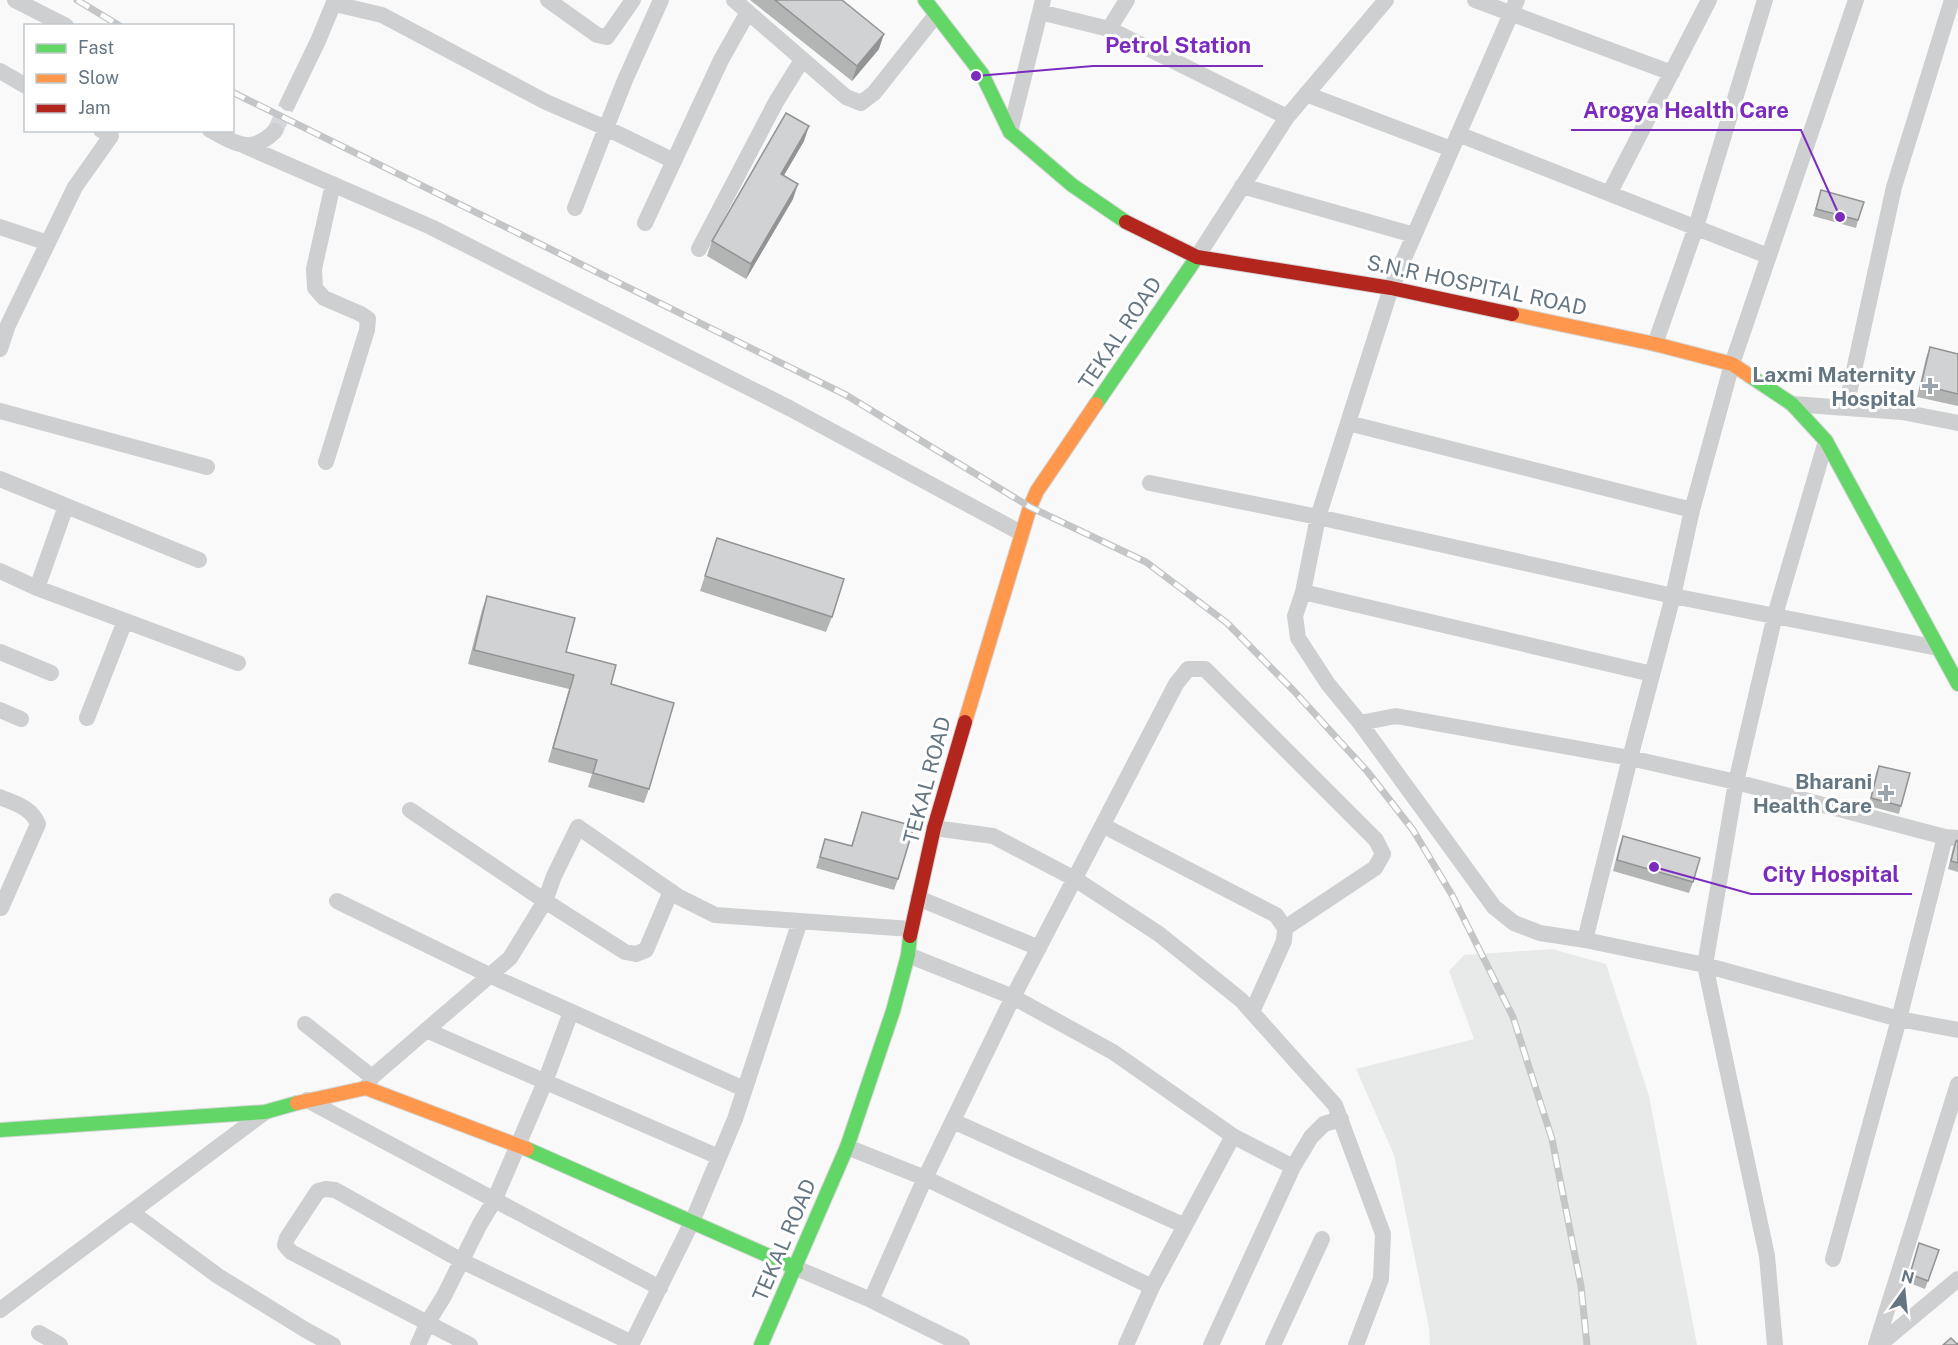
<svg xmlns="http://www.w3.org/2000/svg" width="1958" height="1345" font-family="'Public Sans',sans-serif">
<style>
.built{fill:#e8e9e9}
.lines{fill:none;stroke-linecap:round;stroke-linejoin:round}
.street-tunnel{stroke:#d4d8dc;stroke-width:16;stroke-dasharray:16 8;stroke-linecap:butt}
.fast-casing{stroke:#d5d6d7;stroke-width:16}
.slow-casing{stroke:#d5d6d7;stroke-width:16}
.jam-casing{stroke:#d5d6d7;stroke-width:16}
.street{stroke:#cecfd0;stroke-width:16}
.fast{stroke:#63d668;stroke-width:14}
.slow{stroke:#ff974d;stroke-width:14}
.jam{stroke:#b3261e;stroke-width:14}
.rail-casing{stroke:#c3c5c6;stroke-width:7}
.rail{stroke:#fff;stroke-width:4.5;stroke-dasharray:14;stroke-linecap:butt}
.wall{fill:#b3b5b5}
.shaded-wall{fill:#929394}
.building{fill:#d0d2d3;stroke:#929394;stroke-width:1.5}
.poi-dot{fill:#99a4ac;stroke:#fff;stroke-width:2}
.labels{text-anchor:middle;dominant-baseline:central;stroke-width:6;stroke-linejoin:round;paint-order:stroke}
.street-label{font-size:21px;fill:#657683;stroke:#fff}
.poi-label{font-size:21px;font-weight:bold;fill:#657683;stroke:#fff;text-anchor:end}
.leader{fill:none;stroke:#7b2cbf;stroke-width:2}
.callout-dot{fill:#7b2cbf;stroke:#fff;stroke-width:2}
.callout-label{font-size:22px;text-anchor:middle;font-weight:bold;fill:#7b2cbf;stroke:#fff;stroke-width:6;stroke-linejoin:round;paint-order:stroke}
</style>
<rect width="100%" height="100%" fill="#f9f9f9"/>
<path class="built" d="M1552,949l54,15 43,132 48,249h-267l-1,-17 -35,-173 -38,-86 118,-30 -25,-68 15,-16z"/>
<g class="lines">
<path class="street-tunnel" d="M275,131l13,-28"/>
<defs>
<path id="fast" d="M925,0l57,74 28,58 62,53 54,37
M1750,376l42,28 34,37 132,243
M1096,404l101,-147
M0,1130l265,-18 32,-9
M527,1149l269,119
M761,1345l86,-198 46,-136 15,-56 2,-19"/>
<path id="slow" d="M1512,314l143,30 77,20 18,12
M965,722l65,-215 7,-16 59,-87
M297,1103l69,-15 161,61"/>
<path id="jam" d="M1126,222l71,35 194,31 121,26
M910,936l24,-108 31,-106"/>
</defs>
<use href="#fast" class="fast-casing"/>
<use href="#slow" class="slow-casing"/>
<use href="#jam" class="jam-casing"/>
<path class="street" d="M15,0l51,26
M548,0l49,35 10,2 26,-37
M734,0l112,97 15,6 13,-10 62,-78
M1475,0l197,73
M335,4l47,11 164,87 60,26 19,-48 36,-80
M1040,12l69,17 178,88
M1109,29l18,-29
M0,71l26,15
M1306,94l145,55
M288,103l30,-62 17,-41
M210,130c27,14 41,25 65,1
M1010,132l33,-132
M1458,134l310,122
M245,146l186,81 360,182 230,124
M1242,186l172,49
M1610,192l99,-192
M575,208l31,-80 68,33
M645,223l76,-163 27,-48
M0,227l48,16
M699,249l77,-147 26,-42
M1197,257l90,-140 99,-117
M1655,344l41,-117 69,-227
M0,349l8,-24 67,-138 36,-51 -10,-6
M1792,404l110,8 56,11
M1846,407l48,-220 58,-187
M0,411l207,56
M1348,423l344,87 -19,86 -355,-79 73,-229 126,-288
M326,462l41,-132 1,-11 -7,-5 -37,-16 -9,-10 -1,-19 19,-85
M0,479l199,81
M1150,483l168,34 -15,75 349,82
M1692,510l40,-146 124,-364
M0,571l37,17 201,75
M37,588l29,-82
M1303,592l-8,24 3,22 30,46 32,39 134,184 20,16 26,10 45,7 120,25 194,54 59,11
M0,652l51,21
M0,710l21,9
M87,718l38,-97
M1360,723l36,-7 234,42 43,-162 265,52
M0,797c16,7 31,10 38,27l-37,84
M410,810l135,91 80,51 11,2 10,-4 25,-59
M1104,826l172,89 9,13 -1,13 -32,71
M934,828l59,8 82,43 84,55 82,66 94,105 48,129 -2,45 -25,66
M918,898l121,50
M337,901l152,74 255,114
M1585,940l45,-182 106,24 209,55 13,1
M908,955l105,42 100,55 120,84 -81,151 -26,58
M305,1024l67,53
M426,1030l293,127
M366,1088l6,-11 138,-119 35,-57 9,-25 24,-49 101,70 36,18 196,14
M307,1100l353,188
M953,1121l230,104
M1233,1136l60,31
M847,1147l78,31 227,109
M131,1212l87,64 86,53 29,16
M1833,1259l66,-240 46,-182
M796,1268l75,32 91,45
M871,1300l54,-122 88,-181 163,-313 12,-15h17l171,171 7,14 -8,14 -90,60
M0,1310l265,-198
M39,1333l21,12
M418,1345l10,-23 16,-26 36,-72 14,-23 51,-119 26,-70
M470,1345l-179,-93 -6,-7 2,-7 31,-47 8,-2 9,1 127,71 170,82
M631,1345l61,-123 43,-103 65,-198
M1211,1345l82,-178 18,-30 13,-13 17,-5
M1273,1345l49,-106
M1775,1345l-8,-89 -62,-291 31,-183 39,-167 51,-174
M1876,1345l82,-261
M1879,1345l79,-66"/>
<use href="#fast" class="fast"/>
<use href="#slow" class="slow"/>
<use href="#jam" class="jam"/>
<defs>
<path id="rail" d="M77,0l43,26
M232,92l614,303 184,112 116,55 81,61 66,67 74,81 46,59 39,65 61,122 39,122 29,147 6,59"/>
</defs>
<use href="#rail" class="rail-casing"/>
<use href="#rail" class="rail"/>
</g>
<path class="wall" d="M750,0h92l37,49 -27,32z
M804,141l-20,34 9,24 -47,80 -39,-23 5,-15z
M1821,190l37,30 -2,8 -43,-12z
M1930,347l28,7v52l-41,-9 9,-39z
M717,538l115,79 -6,15 -126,-41z
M487,596l79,56 83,137 -5,14 -56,-16 4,-13 -44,-12 21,-73 -101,-25 14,-54z
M1879,766l22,40 -2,8 -30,-8 7,-33z
M862,812l36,67 -4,11 -78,-22 9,-29 26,7z
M1623,836l70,46 -4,11 -76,-22 6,-24z
M1958,840v32l-10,-3 5,-21 3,-7z
M1919,1243l20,7 -14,39 -18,-7z"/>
<path class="shaded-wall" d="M884,34l-5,15 -27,32 5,-15z
M809,126l-5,15 -28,48 5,-15z
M798,184l-5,15 -47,80 5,-15z"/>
<path class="building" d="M775,0h67l42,34 -27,32z
M786,113l23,13 -28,48 17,10 -47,80 -39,-23z
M1821,190l43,12 -6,18 -42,-11z
M1930,347l28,7v40l-37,-9z
M717,538l127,41 -12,38 -127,-41z
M487,596l88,22 -9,34 50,13 -5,19 63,19 -25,86 -56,-16 4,-13 -44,-12 21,-73 -100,-25z
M1879,766l31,7 -9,33 -30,-8z
M862,812l52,14 -16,53 -78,-22 5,-18 27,7z
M1623,836l77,22 -7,24 -76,-22z
M1958,840v23l-7,-2 5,-20z
M1919,1243l20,7 -11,31 -18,-7z
M1951,1338l6,6 1,-1v2h-15z"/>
<g class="poi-dot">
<path d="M1927 377h6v6h6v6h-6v6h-6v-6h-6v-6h6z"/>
<path d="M1883 784h6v6h6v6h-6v6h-6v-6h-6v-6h6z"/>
</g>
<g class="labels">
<g class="street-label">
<text transform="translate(1477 285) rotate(12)">S.N.R HOSPITAL ROAD</text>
<text transform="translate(1120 333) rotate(-56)">TEKAL ROAD</text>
<text transform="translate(927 780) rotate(-75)">TEKAL ROAD</text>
<text transform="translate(784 1240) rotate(-67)">TEKAL ROAD</text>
</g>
<g class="poi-label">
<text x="1916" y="374">Laxmi Maternity<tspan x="1916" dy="24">Hospital</tspan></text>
<text x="1872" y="781">Bharani<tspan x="1872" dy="24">Health Care</tspan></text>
</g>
</g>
<path class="leader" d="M976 76L1093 66H1263M1840 217L1801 130H1571M1654 867L1751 894H1912"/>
<g class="callout-dot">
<circle cx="976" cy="76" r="6"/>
<circle cx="1840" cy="217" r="6"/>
<circle cx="1654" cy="867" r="6"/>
</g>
<g class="callout-label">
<text x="1178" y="53">Petrol Station</text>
<text x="1686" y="118">Arogya Health Care</text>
<text x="1831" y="882">City Hospital</text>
</g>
<rect x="24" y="24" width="210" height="108" fill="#ffffff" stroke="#c1c8cd" stroke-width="1.5"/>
<rect x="36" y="44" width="30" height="9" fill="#63d668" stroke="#c1c8cd" stroke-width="1.5"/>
<text x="78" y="54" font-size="18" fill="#657683">Fast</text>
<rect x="36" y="74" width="30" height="9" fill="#ff974d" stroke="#c1c8cd" stroke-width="1.5"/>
<text x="78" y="84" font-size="18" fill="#657683">Slow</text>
<rect x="36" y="104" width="30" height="9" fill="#b3261e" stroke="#c1c8cd" stroke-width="1.5"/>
<text x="78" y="114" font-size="18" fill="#657683">Jam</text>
<g transform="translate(1904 1291) rotate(15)" stroke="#ffffff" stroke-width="4.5" paint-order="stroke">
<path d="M0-4.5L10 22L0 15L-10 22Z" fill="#657683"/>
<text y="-9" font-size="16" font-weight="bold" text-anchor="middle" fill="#657683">N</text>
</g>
</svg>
